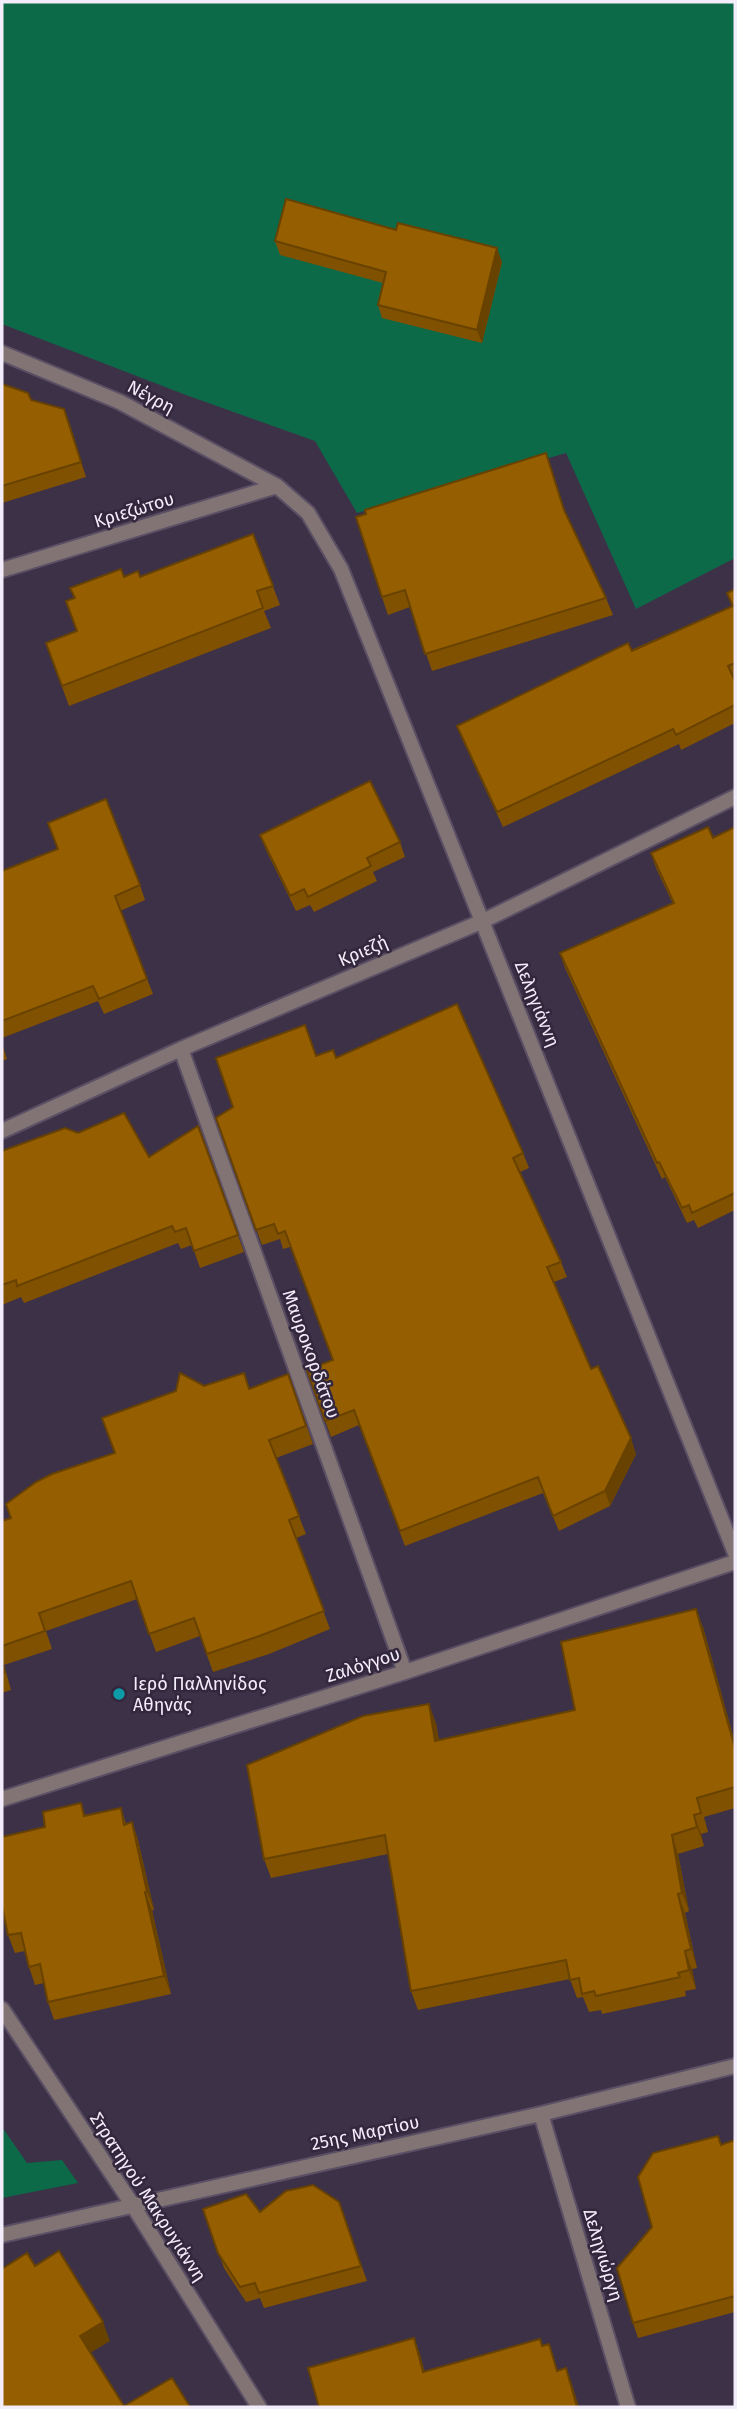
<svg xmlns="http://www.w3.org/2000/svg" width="737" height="2409" font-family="'Fira Sans',sans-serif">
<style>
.green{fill:#0c6a49}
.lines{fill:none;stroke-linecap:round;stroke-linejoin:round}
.minor-casing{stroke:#5a4f64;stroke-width:18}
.minor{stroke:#827474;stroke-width:14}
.wall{fill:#805100}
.shaded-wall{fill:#684200}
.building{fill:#955e00;stroke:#684200;stroke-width:2}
.culture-dot{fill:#0f9aa8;stroke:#32273c;stroke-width:2.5}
.labels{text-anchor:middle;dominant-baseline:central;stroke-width:5;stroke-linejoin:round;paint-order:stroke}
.street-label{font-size:18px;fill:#f3ecfa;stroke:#32273c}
.poi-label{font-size:18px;fill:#f3ecfa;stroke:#32273c;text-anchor:start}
</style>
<rect width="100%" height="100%" fill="#3d3147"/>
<path class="green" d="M2,2h733v556l-99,51 -70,-156 -209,60 -42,-72 -129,-46 -184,-71z
M2,2127l25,36 35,-3 16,23 -76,15z"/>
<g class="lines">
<defs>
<path id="minor" d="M2,353l118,49 157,84 31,27 33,56 394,984
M2,570l275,-84
M181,1049l224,623
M2,1131l179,-82 302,-128 252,-124
M2,1799l403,-127 330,-110
M2,2009l130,195 127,203
M541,2114l87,293
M2,2235l539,-121 194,-48"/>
</defs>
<use href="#minor" class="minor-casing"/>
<use href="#minor" class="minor"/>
</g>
<path class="wall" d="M396,230l106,32 -20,81 -100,-25 -4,-13 5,-22 -103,-28 -5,-14z
M2,384l29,16 33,9 22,68 -84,26z
M546,453l20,62 40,83 7,17 -181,56 -22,-64 -22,8 -6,-18z
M253,534l27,71 -16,6 7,17 -202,78 -23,-63 31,-12 -3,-33 -4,-10 54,-11h16z
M735,589v134l-54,27 -2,-6 -176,83 -40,-86 -6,-15 275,-120 -5,-13z
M48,823l92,62 5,15 -25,11 33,83 -49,20 -6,-13 -96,37v-167l56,-22z
M735,827v383l-37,18 -4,-8 -7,3 -22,-46 -3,2 -97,-211 -5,-15 113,-49 -17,-36 -5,-15 62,-15z
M260,835l140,7 5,15 -32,15 4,9 -63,31 -4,-7 -14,6 -30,-61z
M2,1044l5,15 -5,2z
M336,1058l187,95 6,15 -9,4 41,90 6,15 -13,5 37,87 45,85 -26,52 -51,25 -16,-38 -138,53 -46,-121 -28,12 -24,-67 26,-10 -43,-113 -7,2 -3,-10 -18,6 -46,-127z
M198,1126l46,126 -44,16 -8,-23 -11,4 -3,-6 -154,60 -3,-6 -19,8v-154l147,6z
M288,1374l25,70 -37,14 30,76 -10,4 34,91 -61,25 -56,18 -13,-36 -44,16 -19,-53 -91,32 6,18 -48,16 7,25 -9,3v-172l9,-3 104,-65 89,-67 45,3z
M703,1627l32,116v65l-31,9 4,15 -7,2 3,12 -26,8 11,57 -4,2 12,55 -5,1 4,20 -11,2 1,5 -84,18 -1,-4 -12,2 -6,-15 -6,1 -7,-19 -152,31 -7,-19 -23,-137 -117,24 -7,-19 172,-136 3,17 136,-30z
M81,1803l4,12 36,-7 5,16 6,-2 6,18 16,70h-2l19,84 -117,26 -6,-18 -4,-19 -9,2 -6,-18 -4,-16 -10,2 -7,-18 37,-108z
M735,2140v172l-97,26 -5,-15 88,-178z
M339,2202l28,79 -103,27 -4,-10 -14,4 -22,-34 -21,-59 57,3z"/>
<path class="shaded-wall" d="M497,248l5,14 -20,81 -5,-13z
M64,409l6,15 16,53 -5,-15z
M631,1438l5,16 -26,52 -5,-15z
M696,1609l7,18 32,116v5z
M429,1704l7,19 6,36 -7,-18z
M694,1815l7,19 3,12 -7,-19z
M132,1822l6,18 16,70 -7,-18z
M672,1835l6,19 11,57 -7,-18z
M145,1892l7,18 19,84 -7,-18z
M678,1894l7,19 12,55 -6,-19z
M685,1951l7,18 4,20 -7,-19z
M103,2322l7,19 -23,14 -7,-19z
M414,2338l6,16 9,34 -6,-16z
M566,2368l6,16 7,23h-2z"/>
<path class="building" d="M286,199l110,31 2,-7 99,25 -20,82 -99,-25 8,-33 -111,-31z
M2,384l26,9 3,7 33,9 17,53 -79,24z
M546,453l18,57 42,88 -181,56 -20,-64 -23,7 -26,-80 10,-3 -1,-4z
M253,534l20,52 -16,5 6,17 -201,78 -16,-43 31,-12 -11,-30 9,-3 -5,-10 51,-19 3,8 14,-6 2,6z
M735,589v74l-7,3 7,15v24l-59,30 -3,-6 -176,83 -40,-86 171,-83 4,8 101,-45 -6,-13z
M370,781l30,61 -33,16 4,8 -63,31 -4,-8 -14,7 -30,-61z
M106,799l34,86 -25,11 32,83 -48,20 -6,-13 -91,35v-150l56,-22 -10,-26z
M708,827l5,11 22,-11v366l-43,20 -3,-8 -7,3 -23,-46 -2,1 -97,-210 114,-50 -23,-50z
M457,1004l66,149 -10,5 48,104 -14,5 44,102 7,-3 33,72 -26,53 -52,25 -15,-39 -138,54 -46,-121 -29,11 -18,-51 26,-10 -48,-129 -7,3 -4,-10 -18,6 -40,-112 17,-11 -17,-49 89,-33 11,31 17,-6 3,8z
M124,1113l25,44 49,-31 40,109 -44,16 -8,-23 -11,4 -3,-6 -155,60 -1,-6 -14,5v-134l63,-23 13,5z
M180,1373l24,13 40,-13 5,16 39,-15 18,52 -37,14 30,76 -10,4 35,91 -62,24 -55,19 -13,-36 -45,16 -18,-53 -92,32 6,18 -43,15v-125l9,-3 -5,-14 30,-22 16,-8 63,-21 -13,-35 74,-27z
M696,1609l39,139v39l-38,11 4,15 -7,2 3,12 -25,8 10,58 -4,1 13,55 -6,2 4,19 -11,3 2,4 -84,19 -2,-5 -12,3 -3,-16 -9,2 -4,-20 -155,31 -26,-156 -121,24 -17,-94 116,-49 66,-12 6,37 140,-31 -14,-68z
M2,1662l3,10 -3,1z
M81,1803l3,13 37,-8 3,17 8,-3 15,70h-2l19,84 -116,26 -8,-38 -11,3 -8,-34 -13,2 -6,-29v-69l43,-10 -2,-15z
M718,2136l3,9 14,-5v156l-102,27 -16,-55 35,-41 -14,-50 15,-24z
M313,2185l26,17 22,64 -102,27 -4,-10 -15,4 -22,-34 -15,-44 43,-15 14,18 26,-21z
M59,2251l44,71 -23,14 44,70 48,-28 18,29h-188v-138l25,-16 8,13z
M414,2338l9,34 117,-33 2,7 7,-2 8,27 9,-3 11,39h-258l-11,-39z"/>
<circle class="culture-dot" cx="119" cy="1694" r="7"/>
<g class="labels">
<g class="street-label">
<text transform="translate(151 397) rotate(28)">Νέγρη</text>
<text transform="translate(134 510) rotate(-17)">Κριεζώτου</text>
<text transform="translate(363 951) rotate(-23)">Κριεζή</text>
<text transform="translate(537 1004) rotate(68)">Δεληγιάννη</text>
<text transform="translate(311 1354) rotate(70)">Μαυροκορδάτου</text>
<text transform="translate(363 1665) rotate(-18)">Ζαλόγγου</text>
<text transform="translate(365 2133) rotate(-12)">25ης Μαρτίου</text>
<text transform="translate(148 2197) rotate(57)">Στρατηγού Μακρυγιάννη</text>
<text transform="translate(603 2255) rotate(73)">Δεληγιώργη</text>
</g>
<g class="poi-label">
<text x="133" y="1684">Ιερό Παλληνίδος<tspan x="133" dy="21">Αθηνάς</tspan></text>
</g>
</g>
<rect width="737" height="2409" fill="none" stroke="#f3ecfa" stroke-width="7"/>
</svg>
